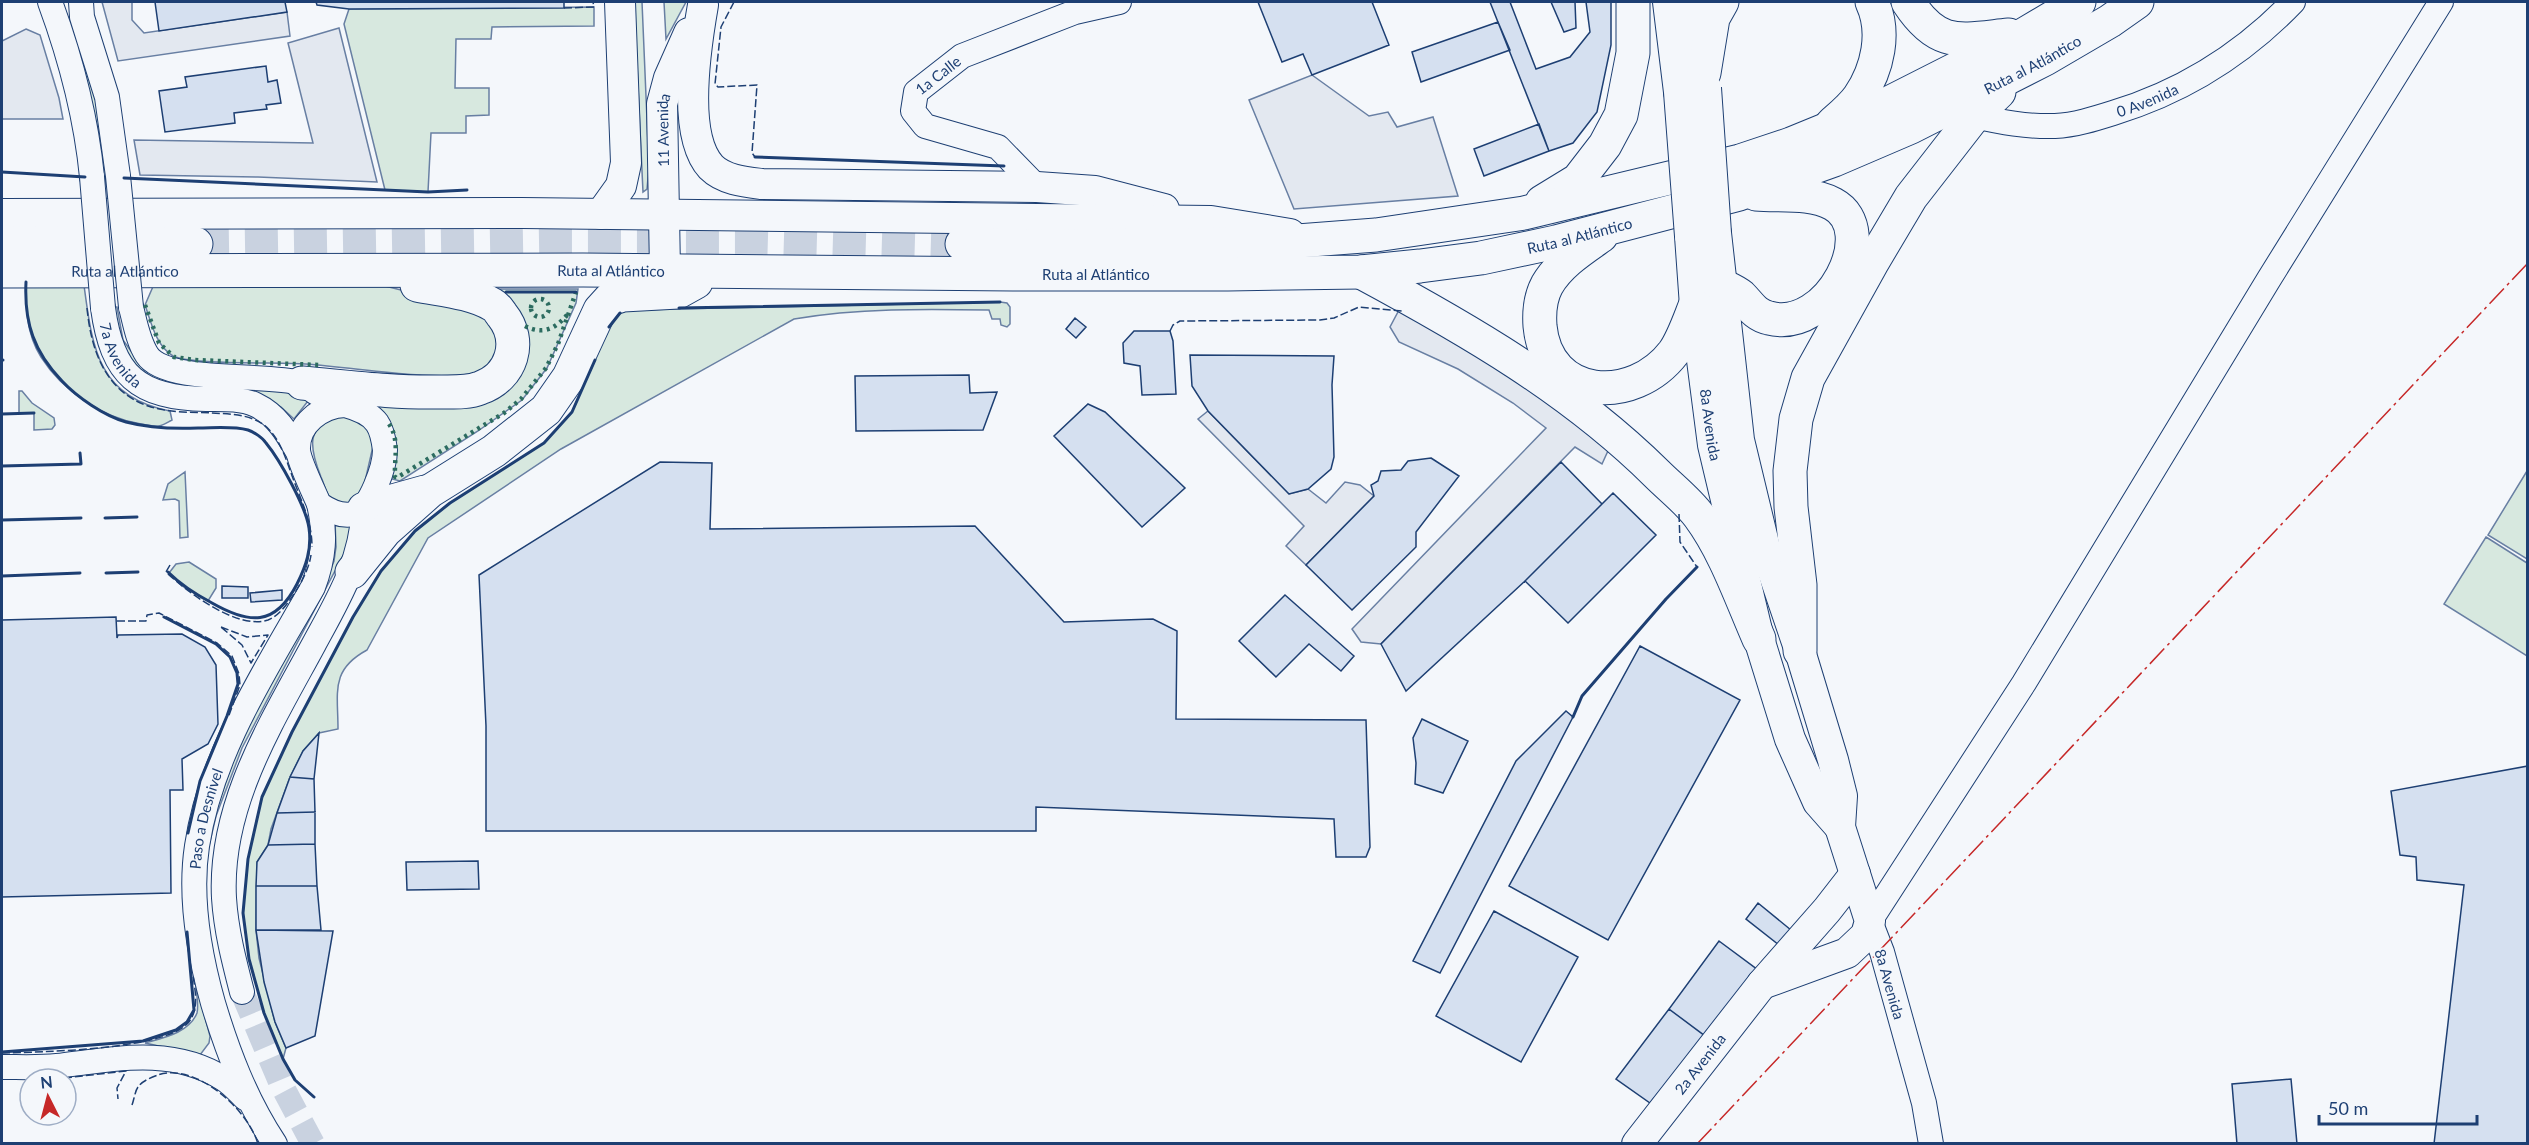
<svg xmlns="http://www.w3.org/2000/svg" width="2529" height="1145" font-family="Lato,sans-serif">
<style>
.green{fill:#d7e8df;stroke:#687fa3;stroke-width:1.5}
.parking{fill:#e3e8f0;stroke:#687fa3;stroke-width:1.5}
.building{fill:#d5e0f0;stroke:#1d3f73;stroke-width:1.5}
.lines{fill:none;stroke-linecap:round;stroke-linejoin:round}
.minor-tunnel{stroke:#c9d2e0;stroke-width:24;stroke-dasharray:24 12;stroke-linecap:butt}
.highway-tunnel{stroke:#c9d2e0;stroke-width:33;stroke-dasharray:33 16;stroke-linecap:butt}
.minor-casing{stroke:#1d3f73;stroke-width:26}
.major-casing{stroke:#1d3f73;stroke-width:32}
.highway-casing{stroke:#1d3f73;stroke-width:35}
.minor{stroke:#f4f7fb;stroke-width:24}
.major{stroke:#f4f7fb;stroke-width:30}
.highway{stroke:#f4f7fb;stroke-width:33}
.minor-bridge-casing{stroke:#1d3f73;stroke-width:26;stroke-linecap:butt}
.major-bridge-casing{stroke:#1d3f73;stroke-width:32;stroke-linecap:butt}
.minor-bridge{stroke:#f4f7fb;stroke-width:24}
.major-bridge{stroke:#f4f7fb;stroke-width:30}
.hedge{stroke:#2c6c60;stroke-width:4.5;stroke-dasharray:3 4.5;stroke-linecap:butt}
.fence{stroke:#1d3f73;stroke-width:1.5;stroke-dasharray:8 3;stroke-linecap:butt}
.wall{stroke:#1d3f73;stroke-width:3}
.power{stroke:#c62828;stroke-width:1.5;stroke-dasharray:21 4.5 3 4.5;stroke-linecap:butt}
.labels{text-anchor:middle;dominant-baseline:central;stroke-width:4.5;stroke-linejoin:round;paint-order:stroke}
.street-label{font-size:15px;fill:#1d3f73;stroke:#f4f7fb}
</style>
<rect width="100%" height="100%" fill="#f4f7fb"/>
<path class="green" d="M634,2h8l7,165 -2,22 -4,3z
M664,2h22l-20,37z
M594,7v19l-102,1 -1,12h-35l-1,49h34v27l-23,1v17h-35l-3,59 -43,-2 -41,-166 5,-15z
M68,20l3,2 25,73 11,81h-6l-3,-47z
M26,277l57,1c9,64 11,119 87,133l2,9c-4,2 -8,5 -13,6 -5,1 -12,-1 -18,-2 -39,-6 -79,-34 -100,-67 -15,-23 -16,-54 -15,-80z
M361,280l104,26 31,20 2,34c-7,5 -16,13 -24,14 -56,6 -112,-6 -169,-10 -24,-2 -116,1 -132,-8 -17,-10 -22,-34 -28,-51l10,-23z
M497,289h81l-2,14 -29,65 -25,32 -44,31 -78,50 -8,-2 -8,-59 -9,-18 126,-15z
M1000,302l7,1 3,4v17l-3,3 -6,-2 -1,-6h-8l-3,-9c-65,-1 -131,-2 -195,9l-233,130 -133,89 -61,112c-37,20 -29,42 -29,79l-19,4 -16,18 -13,26 -19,52 -3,16 -11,17 -1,68 3,28 16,64 11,26 -3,11 -19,-46 -15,-54 -6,-46 5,-54 14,-62 30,-65 61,-115 28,-46 34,-40 35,-28 94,-60 28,-31 33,-78 13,-21 13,-3z
M112,307h5l6,33 18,25 155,27 12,9 -14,18 -13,-12 -17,-10 -75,-9 -32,-7 -28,-20z
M19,391h3l10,12 22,15 1,7 -3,4 -18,1v-17h-15z
M342,415l15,3 11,10 6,14 -11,48 -15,14c-7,0 -12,0 -17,-5 -5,-5 -7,-16 -10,-22 -12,-30 -16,-53 21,-62z
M2527,471v88l-39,-24z
M185,472l3,65 -8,1 -1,-37 -4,-2 -12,1 5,-16z
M335,521l19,4 -7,23 -105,200 -26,68 -8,34 -4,37 -2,1 12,-72 24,-69 20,-41 65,-118 11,-27 2,-14z
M2486,537l41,26v93l-83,-52z
M189,562l27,17v9l-8,13 -26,-15 -13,-13 7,-9z
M196,984l14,52 -1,7 -9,12 -55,-12c18,-5 44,-10 52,-30 2,-8 -1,-21 -1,-29z"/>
<path class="parking" d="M102,2h30v18l12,13 143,-21 3,24 -172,25z
M339,28l38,154 -119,-5 -118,-2 -6,-35 179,3 -25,-100z
M26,29l14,6 19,63 4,21h-61v-78z
M1312,75l57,41 19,-4 9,15 36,-10 25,79 -164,13 -45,-109z
M1399,310l16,3 197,129 -10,22 -27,-17 -194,197 -20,-2 -9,-13 194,-201 -33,-25 -55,-34 -59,-27 -9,-15z
M1208,411l81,83 19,-5 18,14 19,-21 15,3 14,11 -68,69 -20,-19 18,-20 -106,-107z"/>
<path class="building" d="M155,2h130l2,10 -128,19z
M316,2h248v6l-215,1 -32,-4z
M1258,2h114l17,43 -77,30 -9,-21 -21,8z
M1490,2h20l26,67 34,-12 20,-25 -4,-30h25v43l-14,67 -24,31 -24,8z
M1551,2h24l1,26 -12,4z
M1498,22l12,28 -89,32 -9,-30z
M266,66l2,16 9,-2 4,23 -15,2 1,4 -33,4 1,10 -70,9 -6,-41 28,-4 -2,-10z
M1539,124l10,27 -65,25 -10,-27z
M1075,318l11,9 -10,11 -10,-9z
M1134,331h36l3,10 3,53 -34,1 -2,-29 -16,-3 -1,-20z
M1190,355l144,1 -2,29 2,72 -3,12 -23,20 -19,5 -81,-83 -16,-25z
M969,375l1,18 27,-1 -14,38 -127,1 -1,-55z
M1088,404l17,8 80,76 -43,39 -88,-91z
M1431,458l28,18 -43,56v15l-64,63 -46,-45 68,-69 -3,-11 7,-4 3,-10 20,-1 7,-9z
M660,462l52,1 -2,66 265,-3 89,96 89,-3 24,12 -1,88 190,1 4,127 -4,10h-30l-2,-38 -298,-12v24h-550v-105l-7,-151z
M1561,462l41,42 -77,77 -119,110 -25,-47z
M1613,493l43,42 -88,88 -43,-42z
M222,586l26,1v11h-26z
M282,590v10l-31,2 -1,-9z
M1285,595l69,61 -13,15 -32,-27 -33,33 -37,-36z
M116,617l1,21 1,-3 64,-1 23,13 11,18 2,59 -10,20 -26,15 1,31h-13l1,103 -169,4v-277z
M1640,646l100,54 -132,240 -99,-54z
M1566,711l7,6 -133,256 -27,-12 103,-200z
M1422,719l46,22 -25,52 -28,-9 1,-21 -3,-25z
M319,733l-5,46 -24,-2 13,-26z
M2528,766v378h-94l30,-259 -47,-5 -1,-23 -16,-2 -9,-64z
M290,777l24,2 1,33 -38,1z
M315,812v32l-47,1 9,-32z
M315,844l2,42h-61l1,-24 11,-17z
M478,861l1,28 -72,1 -1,-28z
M256,886h61l4,44h-65z
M1758,903l33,27 -12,15 -33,-26z
M1494,911l84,46 -57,105 -85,-46z
M256,930l77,1 -18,105 -29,12 -11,-26 -11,-40z
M1719,941l39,29 -53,66 -36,-27z
M1669,1009l36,27 -55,67 -34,-24z
M2291,1079l6,65h-60l-5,-60z"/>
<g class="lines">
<path class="minor-tunnel" d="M242,992l39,92 32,60"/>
<path class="highway-tunnel" d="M196,244l356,-6h206l204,6"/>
<defs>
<g id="minor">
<path d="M50,2c21,57 36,114 42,175"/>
<path d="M81,2l1,15 25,80 11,79"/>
<path id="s1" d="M1974,116c27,6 53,11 81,10 20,-1 39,-7 58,-13 69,-21 130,-59 180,-111"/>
<path id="s2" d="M1037,187l-39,-40 -73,-21 -12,-15 3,-19 46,-36 113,-44 44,-10"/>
<path d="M131,307c4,16 7,34 16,48 19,29 119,18 153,28 6,2 11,6 16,10"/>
<path id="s3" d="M103,308c9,67 35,90 103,91 16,0 35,-1 50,6 21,10 31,28 42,47"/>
<path d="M345,405c11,3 25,8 32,18 5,7 7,19 8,27 0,16 -15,60 -31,64 -13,3 -25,-3 -35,-10 -5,-12 -20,-42 -21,-54 -1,-26 23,-44 47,-45z"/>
<path d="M242,992c-8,-31 -16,-62 -18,-94 -5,-93 48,-176 90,-254 25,-46 47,-82 50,-135"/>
<path d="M2,1067c18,0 37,1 55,-1 58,-7 115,-20 167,13 8,5 15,13 21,19"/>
<path id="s4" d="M275,1144c-29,-44 -47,-91 -62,-141 -14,-50 -24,-105 -16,-157 14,-94 70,-178 116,-259 11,-29 13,-53 6,-83"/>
<path d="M1931,1144l-7,-41 -42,-151 -12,-31 154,-238 245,-404 172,-277"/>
</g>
<g id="major">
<path d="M1668,2l11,90"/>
<path d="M1693,2l9,59"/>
<path d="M703,5c-7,40 -22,129 8,162 13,13 34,15 51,17l275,3 58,4 69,18"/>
<path d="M2,214l520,-1 689,8 79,13"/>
<path d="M601,214l20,-28 5,-23 -6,-161"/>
<path d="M1716,233l23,207 26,108 35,103 33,109 9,36 -2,31 30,94 -4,14 -19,18 -85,31"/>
<path id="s5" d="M1690,236l5,70 18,139 46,194 31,100 28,63 22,25"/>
<path id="s6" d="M665,270l-3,-166 7,-26 20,-45"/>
<path id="s7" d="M1637,1144l125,-160 65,-74 28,-36"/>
</g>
<g id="highway">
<path d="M1908,2c30,46 51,38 101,33"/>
<path d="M1704,73l9,-55 9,-16"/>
<path d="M1832,124c9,-8 20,-17 27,-27 19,-28 27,-65 13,-95"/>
<path d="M1542,202l36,-22 27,-35 16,-30 12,-62v-51"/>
<path d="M1601,236c-20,14 -42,28 -54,49 -7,13 -8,27 -7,41 7,74 93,80 134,26 9,-13 15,-31 21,-46"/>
<path d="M2,243l194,1"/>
<path d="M962,244l69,2 227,-2 118,-9 148,-22 216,-52 51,-17 88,-36 146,-74 54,-32"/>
<path id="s8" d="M2,271l581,-1 430,4h215l133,-2 59,-6 61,-8 75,-16 183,-48 95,-34 77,-33 134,-68 65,-38 27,-19"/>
<path d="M1361,272c106,57 210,117 296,202 13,13 31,27 42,42 26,35 42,82 60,123"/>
<path d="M1721,285c6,3 14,6 20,11 9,9 14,19 28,22 60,16 113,-88 64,-114 -22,-12 -53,-8 -77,-10"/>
<path d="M302,383c46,4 91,10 137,9 13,0 29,1 41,-4 32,-11 43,-47 22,-73 -3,-4 -5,-8 -9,-10 -22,-13 -51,-15 -76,-20"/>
<path d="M364,509l61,-17"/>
<path d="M352,572l33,-41 45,-40 64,-40 52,-41 23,-33 31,-67 10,-11 13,-4 55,-3 18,-10"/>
<path d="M1800,651v-66l-9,-78 -1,-36 6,-52 12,-41 65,-117 38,-64 63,-81 25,-24"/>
</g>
</defs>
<use href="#minor" class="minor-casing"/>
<use href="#major" class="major-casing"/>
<use href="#highway" class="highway-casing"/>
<use href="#minor" class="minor"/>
<use href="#major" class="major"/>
<use href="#highway" class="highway"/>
<defs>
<path id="minor-bridge" d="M118,176l13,131
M92,177l11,131"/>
<path id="major-bridge" d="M1706,88l10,145
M1679,92l11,144"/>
</defs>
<use href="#minor-bridge" class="minor-bridge-casing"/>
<use href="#major-bridge" class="major-bridge-casing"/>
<use href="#minor-bridge" class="minor-bridge"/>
<use href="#major-bridge" class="major-bridge"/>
<path class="hedge" d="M531 308a9 9 0 1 1 18 0a9 9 0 1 1-18 0Z
M145,305l14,38 15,14 21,3 124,5
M525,326c18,9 30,3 42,-11
M389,424c11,16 5,35 6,53h3l106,-64 17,-14 25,-31 12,-24 18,-52"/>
<path class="fence" d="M734,2l-13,25 -6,57 3,3 39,-2 -5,68 3,4
M564,8l30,-1 -1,-5
M87,308c4,42 18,83 61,98 20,7 44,6 64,7 18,1 37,1 52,12 17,13 23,38 30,56 8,22 18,41 18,66
M1170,331l3,-6 7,-4 140,-1 14,-2 25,-11 43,4
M1679,514l1,28 17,25
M170,565l-4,7c21,20 71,58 102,48 12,-5 19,-16 26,-26 7,-11 15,-25 17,-39
M117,621h29l1,-6 12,-2 58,30 15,13 7,18 1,11 -12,33
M221,627l26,10 21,-2 -17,28 -9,-18z
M2,1053c38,-1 160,-3 185,-29 13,-13 8,-33 6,-49
M31,1079h25l70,-8 -9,17 1,11
M132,1105c2,-5 3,-14 6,-18 4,-6 14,-10 20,-12 37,-13 90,34 100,69"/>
<path class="wall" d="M755,157l249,9
M2,172l83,5
M124,178l304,14 39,-2
M26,282c-2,41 8,70 36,99 15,16 42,35 64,41 23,6 49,7 72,6 16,0 35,-2 50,2 6,2 15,8 18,13 14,17 40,64 43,85 3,21 -3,38 -12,56 -22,43 -48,40 -85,19 -17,-9 -31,-18 -44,-31
M506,292h70
M679,308l321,-6
M609,327l11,-14
M2,360h1
M2,414l32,-1
M2,466l79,-2 -1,-11
M105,518l32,-1
M2,520l79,-2
M106,573l32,-1
M2,576l78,-3
M164,617l52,27 14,13 7,16 1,11 -11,32 -27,65 -12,52
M1573,717l9,-21 84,-97 31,-32
M2,1052l141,-11 33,-11 11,-8 7,-12 -7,-78
M314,1097l-19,-17 -12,-21 -19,-46 -15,-54 -6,-46 5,-54 14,-62 30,-65 61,-115 28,-46 34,-40 35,-28 94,-60 28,-31 23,-52"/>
<path class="power" d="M1697,1144l831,-881"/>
</g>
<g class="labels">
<g class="street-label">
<text stroke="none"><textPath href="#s8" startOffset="2067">Ruta al Atlántico</textPath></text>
<text stroke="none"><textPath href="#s2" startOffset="198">1a Calle</textPath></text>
<text stroke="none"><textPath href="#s1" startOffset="178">0 Avenida</textPath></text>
<text stroke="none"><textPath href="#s6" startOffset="140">11 Avenida</textPath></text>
<text stroke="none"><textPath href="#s8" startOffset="1581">Ruta al Atlántico</textPath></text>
<text stroke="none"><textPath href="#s8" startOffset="609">Ruta al Atlántico</textPath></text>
<text stroke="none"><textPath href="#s8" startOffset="123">Ruta al Atlántico</textPath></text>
<text stroke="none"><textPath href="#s8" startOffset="1094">Ruta al Atlántico</textPath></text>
<text stroke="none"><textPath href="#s3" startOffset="51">7a Avenida</textPath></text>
<text stroke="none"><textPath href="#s5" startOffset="190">8a Avenida</textPath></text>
<text stroke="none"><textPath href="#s4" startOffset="342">Paso a Desnivel</textPath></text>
<text transform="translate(1890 984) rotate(74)">8a Avenida</text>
<text stroke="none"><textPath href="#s7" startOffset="102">2a Avenida</textPath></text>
</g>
</g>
<rect width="2529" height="1145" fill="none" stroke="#1d3f73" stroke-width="6"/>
<g transform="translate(48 1097) rotate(354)"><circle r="28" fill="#f4f7fb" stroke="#9eadc5" stroke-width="1.5"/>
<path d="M0-4.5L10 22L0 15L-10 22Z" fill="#c62828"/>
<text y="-9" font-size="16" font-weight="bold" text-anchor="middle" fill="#1d3f73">N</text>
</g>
<path d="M2319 1115v9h158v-9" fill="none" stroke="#1d3f73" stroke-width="3"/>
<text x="2328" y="1115" font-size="18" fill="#1d3f73" stroke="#f4f7fb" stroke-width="4.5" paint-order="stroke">50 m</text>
</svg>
